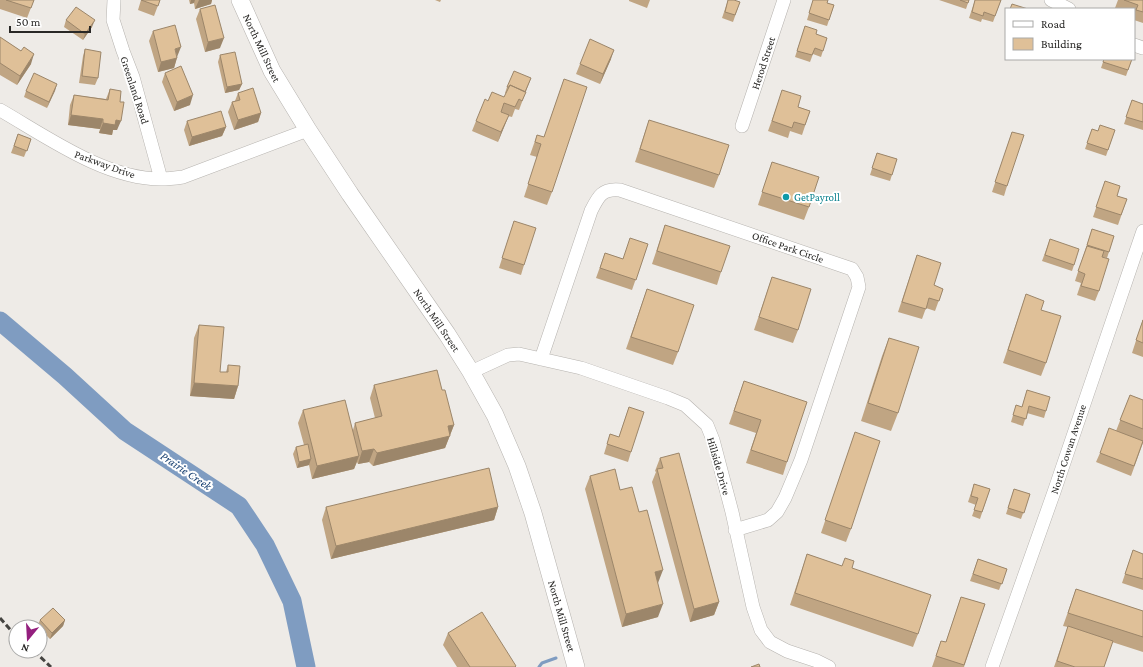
<svg xmlns="http://www.w3.org/2000/svg" width="1143" height="667" font-family="'Crimson Pro',serif">
<style>
.lines{fill:none;stroke-linecap:round;stroke-linejoin:round}
.stream{stroke:#7f9cc1;stroke-width:3}
.river{stroke:#7f9cc1;stroke-width:19}
.minor-casing{stroke:#b6b3af;stroke-width:14}
.major-casing{stroke:#b6b3af;stroke-width:18}
.minor{stroke:#fff;stroke-width:13}
.major{stroke:#fff;stroke-width:17}
.rail{stroke:#454441;stroke-width:3;stroke-dasharray:6 3;stroke-linecap:butt}
.wall{fill:#c0a583}
.shaded-wall{fill:#9c866a}
.building{fill:#dfc098;stroke:#9c866a}
.culture-dot{fill:#0f9aa8;stroke:#fff;stroke-width:1.5}
.labels{text-anchor:middle;dominant-baseline:central;stroke-width:4;stroke-linejoin:round;paint-order:stroke}
.street-label{font-size:11px;fill:#292826;stroke:#fff}
.culture-label{font-size:11px;fill:#0d838f;stroke:#fff;text-anchor:start}
.water-label{font-size:12px;font-style:italic;fill:#194071;stroke:#fff}
</style>
<rect width="100%" height="100%" fill="#eeebe7"/>
<g class="lines">
<path class="stream" d="M539,667l3,-4 14,-5"/>
<path class="river" d="M0,321l65,55 60,55 114,75 26,39 27,56 14,66"/>
<defs>
<path id="minor" d="M114,0l-1,20 10,31 10,26 28,102
M1051,0l18,9
M1134,45l9,3
M0,110c47,27 105,69 161,69 7,0 15,-1 22,-2l125,-47
M742,126l42,-126
M541,359l50,-148c7,-14 11,-23 29,-21l232,79 5,8 2,10 -58,173 -16,38 -8,14 -9,8 -33,10
M471,372l37,-17 11,-1 62,14 87,30 17,7 22,20 6,15 19,72 21,95 8,23 9,12 17,9 30,10 12,6
M992,667l62,-175 89,-261"/>
<path id="major" d="M240,0l32,71 36,59 42,64 97,140 24,38 24,43 22,51 16,47 43,154"/>
</defs>
<use href="#minor" class="minor-casing"/>
<use href="#major" class="major-casing"/>
<use href="#minor" class="minor"/>
<use href="#major" class="major"/>
<path class="rail" d="M0,618l16,18
M34,651l17,16"/>
</g>
<path class="wall" d="M0,0h34l-7,18 -27,-9z
M141,0h19l-6,16 -16,-6z
M189,0h23l-1,4 -16,5 -1,-6 -4,1z
M435,0h6l-1,2z
M629,0h21l-3,8 -18,-7z
M728,0l12,2 -7,20 -11,-4z
M813,0l21,5 -7,21 -20,-6z
M939,0h30l-3,9z
M975,0h26l-8,22 -11,-3 -1,3 -12,-4z
M1118,0h25v23l-9,-3v-11h-16l-3,-1z
M200,9l20,39 -15,4 -9,-33z
M66,20l26,7 -9,13 -19,-13z
M805,26l11,8 11,4 -6,19 -8,-3 -3,8 -15,-5z
M153,31l24,26 -3,11 -16,4 -9,-31z
M0,37l21,14 10,13 -14,21 -17,-10z
M85,49l13,29 -3,7 -16,-2 4,-27z
M220,55l22,29 -3,6 -14,3 -7,-31z
M611,59l-11,25 -24,-10 4,-10z
M1104,59h28l-6,17 -25,-8z
M165,73l25,32 -16,6 -12,-29z
M531,78l-12,32 -4,-1 -3,8 -4,-1 -10,26 -26,-11 4,-10 12,-20 16,-4 2,-3 -1,-1 2,-6z
M564,79l-12,113 -5,13 -23,-8 13,-40 -7,-2 7,-20 7,2z
M57,84l-10,24 -23,-11 2,-6z
M110,89l10,13 -3,28h-4l-1,5 -13,-2 1,-4 -32,-4 2,-20 4,-10 32,4z
M238,93l23,20 -3,9 -24,8 -6,-18 4,-10 3,-1z
M779,100l31,11 -8,24 -12,-4 -2,7 -20,-7z
M1132,100l11,4v26l-19,-6z
M649,120l70,55 -5,13 -79,-26z
M187,121l39,6 -4,9 -33,10 -5,-16z
M1092,129l6,2 17,-1 -9,26 -21,-7z
M1012,132l-5,54 -3,10 -12,-4z
M18,134l13,5 -7,18 -13,-4z
M877,153l20,6 -7,22 -20,-6z
M772,162l37,45 -5,13 -46,-15z
M1105,181l12,15 10,3 -9,26 -25,-8z
M514,221l10,44 -3,10 -22,-7z
M665,225l56,47 -4,13 -65,-21z
M1092,229l22,7 -7,22 -5,-1 -3,34 -4,10 -18,-6 4,-12 -6,-2z
M1050,239l24,26 -2,6 -30,-10z
M648,244l-16,46 -36,-12 9,-25 18,6z
M917,255l17,30 9,4 -8,22 -9,-3 -4,11 -24,-7z
M772,277l26,53 -5,13 -39,-13z
M647,289l31,63 -5,13 -47,-16z
M1026,294l15,16 5,53 -5,13 -38,-13z
M1143,319v38l-11,-4z
M199,325l21,47h6l2,-7 10,21 -4,13 -44,-3 4,-58z
M889,338l9,75 -7,18 -30,-10 21,-65z
M744,381l43,81 -4,13 -37,-12 10,-30 -27,-9z
M374,385l68,5 12,35 -9,23 -72,18 -4,-4 -11,2 -1,-2 -3,7 -42,10 -3,-14 -12,3 -4,-14 3,-7 8,-2 -6,-22 5,-13 50,20 2,-7 20,-5 -5,-20z
M1027,390l19,21 -2,7 -17,-5 -4,13 -12,-4 5,-17 6,2z
M1130,395l13,5v43l-12,33 -35,-14 4,-9 16,-22z
M629,407l2,45 -3,10 -24,-8 6,-20 9,3z
M855,432l-4,97 -5,13 -25,-9z
M660,458l59,144 -5,13 -24,7 -38,-140 4,-10 -1,-1z
M590,476l30,14 19,22 19,71v34l-36,10 -37,-138z
M974,484l16,5 -10,30 -8,-3 4,-11 -8,-3z
M1014,489l16,5 -9,25 -15,-5z
M326,507h172l-4,13 -163,39 -9,-39z
M1133,550l10,4v36l-21,-7z
M807,554l35,12 10,2 66,66 -5,13 -123,-42z
M978,559l29,10 -8,21 -29,-9z
M1076,589l67,22v41l-31,-10 -8,25h-50l14,-40 -5,-1z
M961,597l24,7 -21,63h-32l9,-26 5,1z
M40,620h25l-2,6 -13,13 -10,-10v-2h-3z
M448,633l68,34h-59l-14,-22z"/>
<path class="shaded-wall" d="M191,0h4l-1,3 -4,1z
M199,0h13l-1,4 -16,5z
M95,20l-3,7 -9,13 2,-6z
M224,38l-4,10 -15,4 3,-10z
M181,47l-4,10 -2,-8z
M614,50l-3,9 -11,25 3,-10z
M34,54l-3,10 -14,21 3,-9z
M177,58l-3,10 -16,4 3,-10z
M57,84l-2,7 -8,17 2,-6z
M242,84l-3,6 -14,3 2,-6z
M193,95l-3,10 -16,6 3,-9z
M261,113l-3,9 -24,8 4,-10z
M71,115l32,4 -3,10 -32,-4z
M509,115l-4,10 -7,17 3,-10z
M116,120l5,1 -4,9h-4l-1,5 -13,-2 4,-10z
M226,127l-4,9 -33,10 3,-9z
M194,383l44,3 -4,13 -44,-3z
M454,425l-9,23 -72,18 4,-13 71,-27z
M374,449l-5,13 -11,2 4,-13z
M359,456l-5,13 -42,10 5,-13z
M311,459l-2,6 -12,3 2,-6z
M498,507l-4,13 -163,39 5,-13z
M663,570l-5,13 -8,2 5,-13z
M719,602l-5,13 -24,7 4,-13z
M663,604l-5,13 -36,10 4,-13z
M65,620l-2,6 -13,13 2,-6z"/>
<path class="building" d="M6,0h28l-3,8z
M141,0h19l-2,6z
M728,0h6l6,2 -5,13 -10,-3z
M813,0h15l-1,3 7,2 -5,15 -20,-7z
M960,0h9l-1,3z
M975,0h26l-6,16 -11,-4 -1,4 -11,-4z
M1124,0h19v12l-7,-2 2,-5z
M1012,4l16,5h-18z
M215,5l9,33 -16,4 -8,-33z
M76,7l19,13 -10,14 -19,-14z
M175,25l6,22 -6,2 2,9 -16,4 -8,-31z
M805,26l12,4 -1,4 11,4 -4,13 -8,-3 -3,7 -15,-4z
M0,37l21,14 3,-4 10,7 -14,22 -20,-13z
M590,39l24,11 -11,24 -23,-10z
M85,49l16,3 -3,26 -16,-2z
M235,52l7,32 -15,3 -7,-32z
M1104,59h28l-4,11 -25,-8z
M181,66l12,29 -16,7 -12,-29z
M514,71l17,7 -6,14 -15,-7 -1,2h-2z
M34,73l23,11 -8,18 -23,-11z
M564,79l23,8 -35,105 -24,-8 13,-40 -6,-2 2,-7 7,2z
M510,85l16,7 -4,9 -3,-2 -4,8 -11,-4 -3,9 8,3 -8,17 -25,-11 9,-22 3,2 4,-9 12,5z
M253,88l8,25 -23,7 -6,-18 8,-2 -2,-7z
M110,89l11,2 -1,11h4l-3,19 -5,-1 -1,5 -12,-2v-4l-32,-4 3,-20 34,5z
M782,90l19,6 -3,11 12,4 -5,14 -11,-3 -2,6 -20,-7z
M1132,100l11,4v18l-17,-5z
M221,111l5,16 -34,10 -5,-16z
M649,120l80,25 -10,30 -79,-26z
M1100,125l15,5 -7,20 -21,-7 5,-14 6,2z
M1012,132l12,3 -17,51 -12,-4z
M18,134l13,5 -4,12 -13,-5z
M877,153l20,6 -5,16 -20,-7z
M772,162l47,15 -10,30 -47,-15z
M1105,181l15,5 -3,10 10,3 -6,16 -25,-8z
M514,221l22,7 -12,37 -22,-7z
M665,225l65,21 -9,26 -64,-21z
M1092,229l22,7 -5,16 -22,-7z
M630,238l18,6 -12,36 -36,-12 5,-15 18,6z
M1050,239l29,10 -5,16 -29,-10z
M1087,246l17,5 -2,6 7,2 -10,32 -18,-5 4,-12 -7,-3z
M917,255l24,8 -7,22 9,4 -4,12 -10,-3 -3,11 -24,-7z
M772,277l39,12 -13,41 -39,-13z
M647,289l47,16 -16,47 -47,-15z
M1026,294l18,7 -3,9 20,6 -15,47 -38,-13z
M1143,320v23l-7,-3z
M199,325l25,2 -4,45h8v-7l12,1 -2,20 -44,-3z
M889,338l30,9 -21,66 -30,-10z
M437,370l5,20h3l9,35 -6,1 2,10 -73,17 -3,-4 -12,2 -7,-28 27,-7 -8,-31z
M744,381l63,21 -20,60 -36,-12 10,-30 -27,-9z
M1027,390l23,7 -4,14 -17,-5 -3,13 -13,-4 3,-10 6,2z
M1130,395l13,5v29l-23,-9z
M345,400l14,56 -42,10 -14,-56z
M629,407l15,5 -13,40 -24,-8 3,-10 9,3z
M1109,428l34,13 -9,25 -34,-13z
M855,432l25,9 -29,88 -26,-9z
M308,444l3,15 -12,3 -3,-15z
M679,453l40,149 -25,7 -37,-140 6,-1 -3,-10z
M489,468l9,39 -162,39 -10,-39z
M615,469l5,21 12,-3 7,25 8,-2 16,60 -8,2 8,32 -37,10 -36,-138z
M974,484l16,5 -8,23 -8,-2 4,-12 -7,-2z
M1014,489l16,5 -6,19 -16,-5z
M1133,550l10,4v25l-18,-5z
M807,554l35,12 3,-8 9,3 -2,7 79,27 -13,39 -123,-41z
M978,559l29,10 -5,15 -29,-10z
M1076,589l67,22v26l-75,-24z
M961,597l24,7 -21,61 -28,-9 5,-15 5,1z
M53,608l12,12 -13,13 -12,-13z
M482,612l34,54 -1,1h-45l-22,-34z
M1068,626l45,15 -9,26h-29l-18,-6z
M759,664l1,3h-9z"/>
<circle class="culture-dot" cx="786" cy="197" r="4"/>
<g class="labels">
<g class="street-label">
<text transform="translate(262 48) rotate(65)">North Mill Street</text>
<text transform="translate(763 63) rotate(-72)">Herod Street</text>
<text transform="translate(135 90) rotate(72)">Greenland Road</text>
<text transform="translate(105 164) rotate(20)">Parkway Drive</text>
<text transform="translate(788 247) rotate(19)">Office Park Circle</text>
<text transform="translate(437 320) rotate(56)">North Mill Street</text>
<text transform="translate(1068 449) rotate(-72)">North Cowan Avenue</text>
<text transform="translate(719 466) rotate(74)">Hillside Drive</text>
<text transform="translate(562 616) rotate(74)">North Mill Street</text>
</g>
<g class="culture-label">
<text x="794" y="197">GetPayroll</text>
</g>
<g class="water-label">
<text transform="translate(186 471) rotate(34)">Prairie Creek</text>
</g>
</g>
<rect x="1005" y="8" width="130" height="52" fill="#ffffff" stroke="#a9a9a8"/>
<rect x="1013" y="21" width="20" height="6" fill="#ffffff" stroke="#a9a9a8"/>
<text x="1041" y="28" font-size="12" fill="#292826">Road</text>
<rect x="1013" y="38" width="20" height="12" fill="#dfc098" stroke="#a9a9a8"/>
<text x="1041" y="48" font-size="12" fill="#292826">Building</text>
<g transform="translate(28 639) rotate(198)"><circle r="19" fill="#ffffff" stroke="#a9a9a8"/>
<path d="M0-3L7 15L0 10L-7 15Z" fill="#94207e"/>
<text y="-6" font-size="11" font-weight="bold" text-anchor="middle" fill="#292826">N</text>
</g>
<path d="M10 26v6h80v-6" fill="none" stroke="#292826" stroke-width="2"/>
<text x="16" y="26" font-size="12" fill="#292826" stroke="#ffffff" stroke-width="3" paint-order="stroke">50 m</text>
</svg>
